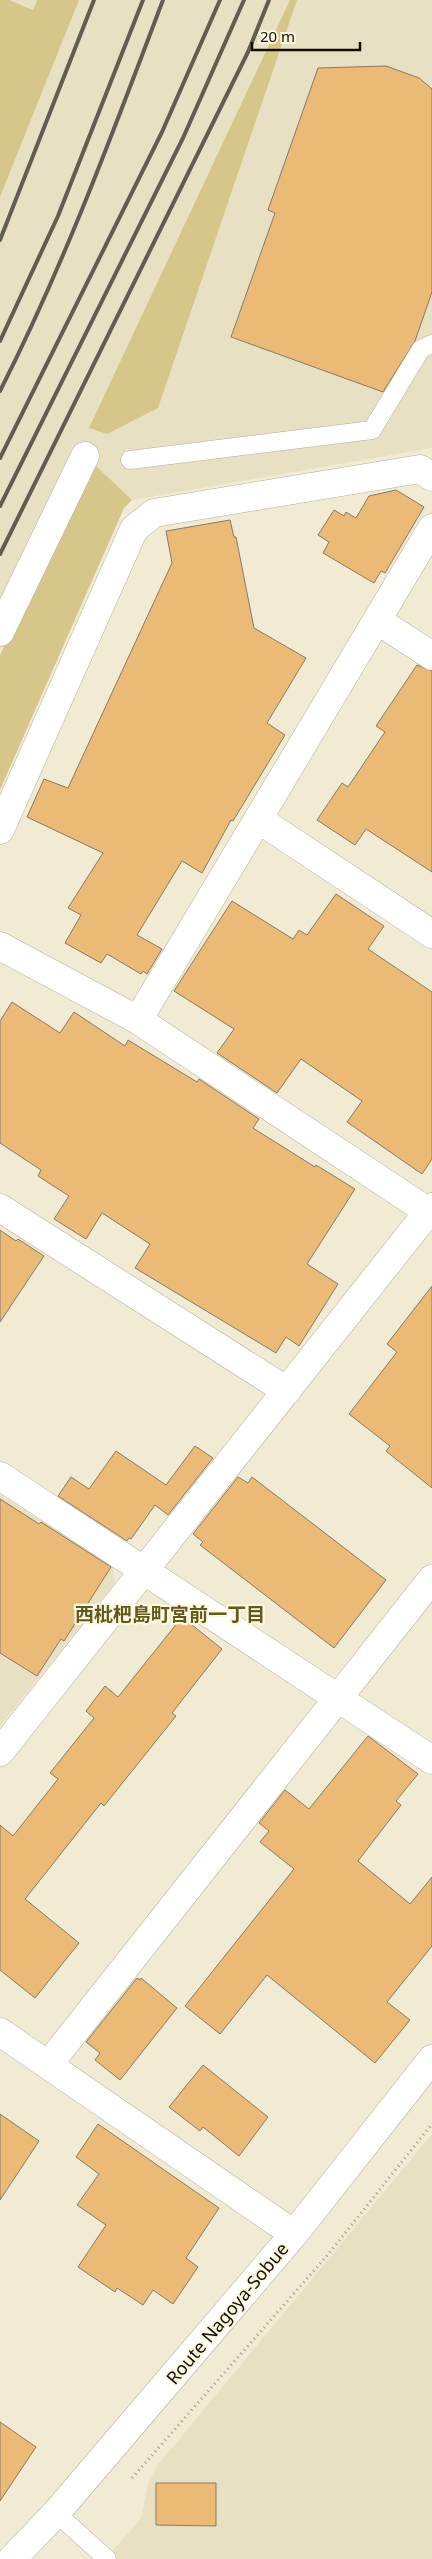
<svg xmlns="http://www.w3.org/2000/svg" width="432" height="2559" font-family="'Noto Sans','Noto Sans JP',sans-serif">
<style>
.built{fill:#e8e0c2}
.green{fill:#d7c68a}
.building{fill:#ebba76;stroke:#877a68}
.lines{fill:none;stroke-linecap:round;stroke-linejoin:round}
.service-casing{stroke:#b6b09b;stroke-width:19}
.minor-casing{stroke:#b6b09b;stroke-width:29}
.primary-casing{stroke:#b6b09b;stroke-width:29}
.path{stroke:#9c9887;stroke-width:3;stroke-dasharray:1 4;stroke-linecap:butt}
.service{stroke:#fff;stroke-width:18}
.minor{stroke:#fff;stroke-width:28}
.primary{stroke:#fff;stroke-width:28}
.rail{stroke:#615d50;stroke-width:4}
.labels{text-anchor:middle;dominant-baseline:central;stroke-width:4.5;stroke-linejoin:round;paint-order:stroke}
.street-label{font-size:18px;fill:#100e07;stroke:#fff8e1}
.neighbourhood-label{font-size:19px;font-weight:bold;fill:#62591d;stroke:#fff8e1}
</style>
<rect width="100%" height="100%" fill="#f1ebd4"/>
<path class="built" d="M0,0h432v448l-300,52 -37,-35 -76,98 -19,36z
M0,1495l113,72 2,16 -115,143z
M432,2134v425h-327l36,-40 7,-36 10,-18z"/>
<path class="green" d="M0,0h9l24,10 4,-10h42l-79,197z
M290,0h7l-139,408 -51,26 -18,-6z
M95,465l37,35 -8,8 -124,282v-135l62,-136z"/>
<path class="building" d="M386,66l33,12 13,11v203l-17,49 -32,51 -152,-55 44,-124 -7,-3 50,-142z
M396,490l28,17 -39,66 -4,-2 -7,12 -51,-30 6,-11 -11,-7 16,-25 10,6 2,-4 10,6 13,-22z
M230,520l4,17h2l18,91 52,30 -39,65 18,12 -52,86 -2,-1 -29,53 -20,-12 -45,74 25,14 -15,25 -4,-3 -2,3 -34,-20 -6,9 -36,-20 16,-28 -13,-7 35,-55 -76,-36 17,-38 24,9 104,-225 -6,-32z
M417,665l15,6v201l-66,-43 -11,16 -38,-25 25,-37 6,4 37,-55 -9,-6z
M336,894l48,32 -16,23 64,43v167l-10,15 -75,-52 15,-21 -61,-42 -24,34 -60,-40 17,-24 -60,-38 58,-90 61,38 6,-9 8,5z
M12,1002l48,31 14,-21 51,34 3,-6 69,42 2,-3 60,40 -6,9 62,39 1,-2 39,24 -48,75 31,20 -39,62 -13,-9 -10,16 -141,-85 15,-24 -48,-31 -16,26 -32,-20 15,-23 -31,-20 3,-6 -41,-27v-122z
M0,1230l16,11 2,-2 26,17 -44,66z
M432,1286v202l-46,-37 4,-5 -41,-32 48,-62 -10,-8z
M195,1446l18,12 -45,57 -13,-10 -24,34 -2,-1 -2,3 -69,-45 13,-19 18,12 27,-38 50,34z
M238,1477l10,6 4,-6 134,103 -52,68 -134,-103 3,-3 -10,-8z
M0,1499l39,25 2,-2 70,45 -47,74 -3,-2 -24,37 -37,-23z
M182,1617l40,32 -50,64 4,3 -72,90 -3,-3 -76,96 54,44 -44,55 -35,-28v-145l13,11 45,-57 -8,-6 44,-55 -8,-7 19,-25 13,11z
M368,1736l50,38 -22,27 5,4 -43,56 52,43 22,-27v69l-45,56 23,18 -35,43 -108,-88 -47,59 -35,-28 109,-137 -34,-27 9,-11 -10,-8 26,-33 24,19z
M137,1978l3,2 1,-2 36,30 -57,72 -25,-20 5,-7 -14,-11z
M203,2065l65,52 -29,39 -36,-29 -3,4 -31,-24z
M0,2114l39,27 -39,59z
M98,2124l121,84 -33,50 12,9 -25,37 -20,-14 -10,15 -26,-17 -2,4 -37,-25 28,-42 -29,-20 22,-31 -23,-17z
M0,2422l36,25 -36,54z
M156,2483h60v43l-60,-1z"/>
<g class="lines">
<defs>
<path id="service" d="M130,460l242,-30 49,-81 11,-5
M56,2513l51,46"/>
<path id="minor" d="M377,620l55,36
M0,632l85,-176
M258,819l174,115
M0,830l134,-301 20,-16 266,-44 12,8
M0,946l138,74 294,194
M138,1020l294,-492
M0,1208l287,183
M0,1476l432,284
M0,1752l432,-545
M0,2032l294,202
M48,2065l384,-486"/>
<path id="primary" d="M12,2559l44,-46 238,-279 138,-175"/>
</defs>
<use href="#service" class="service-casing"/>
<use href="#minor" class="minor-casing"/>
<use href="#primary" class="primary-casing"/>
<path class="path" d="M132,2478l194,-221 106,-133"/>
<use href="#service" class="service"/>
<use href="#minor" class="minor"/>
<use href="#primary" class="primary"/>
<path class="rail" d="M0,240l94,-240
M0,341l58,-125 85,-216
M0,391c64,-126 113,-259 163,-391
M0,458l162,-326 58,-132
M0,506l183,-368 61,-138
M0,554l248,-502 21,-52"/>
</g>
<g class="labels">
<g class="street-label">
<text transform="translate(227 2313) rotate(-50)">Route Nagoya-Sobue</text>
</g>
<g class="neighbourhood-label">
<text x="170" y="1614">西枇杷島町宮前一丁目</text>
</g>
</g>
<path d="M252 42v8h108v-8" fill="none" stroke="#100e07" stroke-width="2.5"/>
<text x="260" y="42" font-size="15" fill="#100e07" stroke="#fff8e1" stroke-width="4" paint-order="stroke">20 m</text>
</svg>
